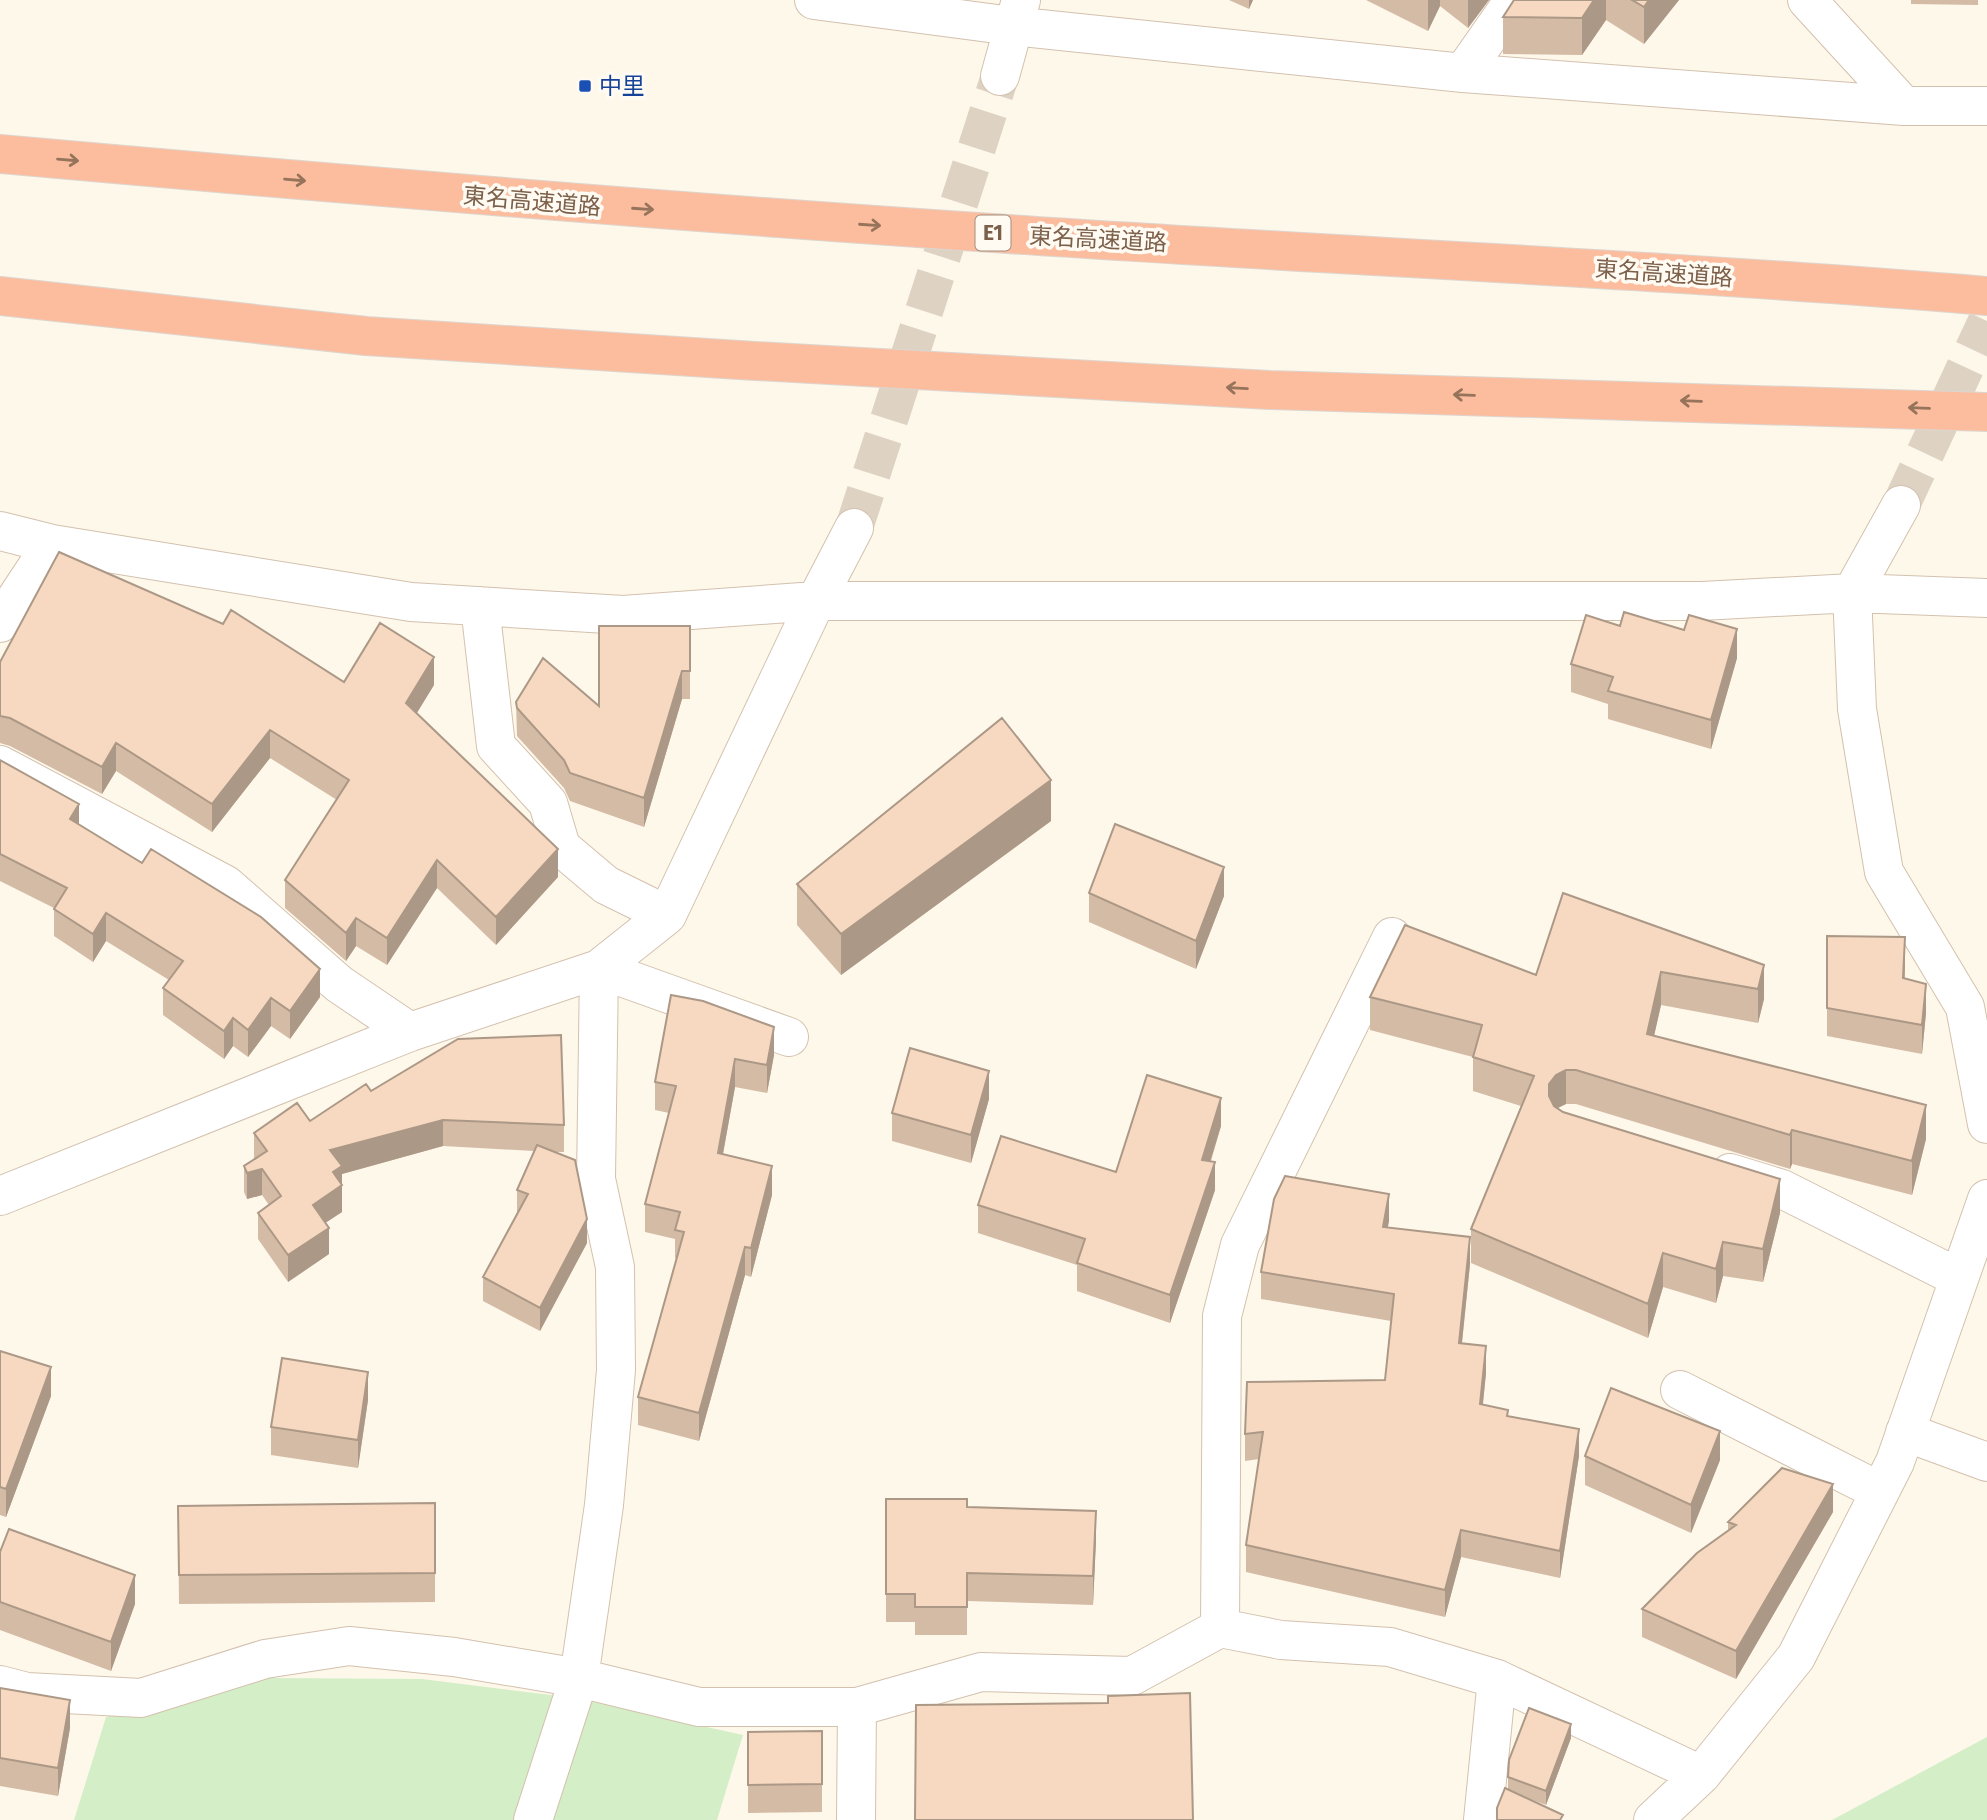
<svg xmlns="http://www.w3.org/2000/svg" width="1987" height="1820" font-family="'Fira Sans','Noto Sans JP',sans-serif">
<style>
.green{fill:#d4eec7}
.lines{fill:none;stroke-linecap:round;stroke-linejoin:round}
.minor-tunnel{stroke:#ded2c3;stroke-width:38;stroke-dasharray:38 19;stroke-linecap:butt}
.minor-casing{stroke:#d3c1ae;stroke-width:40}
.motorway-casing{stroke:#ddd6d0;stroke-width:40}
.minor{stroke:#fff;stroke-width:38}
.motorway{stroke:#fcbd9e;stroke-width:38}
.wall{fill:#d4bba5}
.shaded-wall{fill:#ac9886}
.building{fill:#f6d9c0;stroke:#ac9886;stroke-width:2}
.oneway{stroke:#96735b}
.transit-dot{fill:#1a4fb4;stroke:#fffbf3;stroke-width:2.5}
.labels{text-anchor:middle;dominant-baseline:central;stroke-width:7;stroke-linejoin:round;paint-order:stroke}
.shield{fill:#fffbf3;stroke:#a48e7d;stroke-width:2}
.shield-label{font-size:21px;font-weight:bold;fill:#7d604a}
.transit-label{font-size:23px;fill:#164399;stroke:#fffbf3;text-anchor:start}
.street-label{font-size:23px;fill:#7d604a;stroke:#fffbf3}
</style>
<rect width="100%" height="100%" fill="#fef8eb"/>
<path class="green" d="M268,1678l154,1 153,19 168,37 -26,85h-643l32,-103z
M1987,1737v83h-155z"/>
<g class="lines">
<path class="minor-tunnel" d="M1901,505l86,-184
M854,528l146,-452"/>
<defs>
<path id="minor" d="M814,0l198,26 451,47 441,33h83
M1807,0l97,106
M1463,73l51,-73
M1000,76l21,-76
M1901,505l-49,88 5,116 27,163 81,135 22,117
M0,531l52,13 359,58 212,13 193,-14h886l150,-8 135,5
M480,606l16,140 52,57 13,44 45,38 61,30
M0,623l52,-79
M0,765l226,120 113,99 71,48
M599,969l190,68
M1730,1173l52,16 177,89
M0,1196l410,-164 189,-63 68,-54 149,-314 38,-73
M1680,1390l199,101
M1905,1432l82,30
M1220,1628l2,-312 18,-71 152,-308
M0,1685l27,7 114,6 124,-39 84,-13 105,11 125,21 120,29h158l124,-35 151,4 88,-48 61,12 109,7 107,32 204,96
M533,1820l46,-142 25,-173 12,-135 -1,-103 -19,-88 3,-210
M856,1820l1,-113
M1483,1820l14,-141
M1653,1820l48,-45 95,-118 99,-195 92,-263"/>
<path id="motorway" d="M0,154c336,30 671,58 1008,80 326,22 653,35 979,62
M0,296l366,40 373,24 530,30 718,22"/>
</defs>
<use href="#minor" class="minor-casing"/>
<use href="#motorway" class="motorway-casing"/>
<use href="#minor" class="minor"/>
<use href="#motorway" class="motorway"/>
</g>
<path class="wall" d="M1229,0h24l-4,9z
M1366,0h123l-21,28 -28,-22 -12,25z
M1514,0h165l-35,44 -38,-24 -24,35 -79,-1v-37z
M1911,0h67v5l-67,-1z
M690,626v73h-8l-38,128 -74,-26 -6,-13 -47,-52 -1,-34 83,4z
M1620,626l117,32 -26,91 -103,-30v-15l-37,-12v-28z
M0,662l344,20 90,3 -18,28 142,164 -62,68 -59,-57 -50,77 -31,-19 -10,15 -61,-53v-28l52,-80 -67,-42 -58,74 -96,-61 -14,23 -92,-48 -10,-3z
M0,760l79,64 241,173 -30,42 -19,-13 -23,31 -15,-11 -9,13 -61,-44v-27l6,-8 -63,-39 -13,21 -39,-26v-28l-54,-27z
M1051,821l-210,154 -44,-50v-41z
M1089,893l135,3 -28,73 -107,-47z
M1827,936l78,29v13l21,35 -4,41 -95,-18z
M1764,965v34l-6,24 -97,-18 -7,31 272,103 -14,56 -120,-31 -2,5 -214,-65h-10l-9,4 6,4 217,101 -17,69 -40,-6 -7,27 -53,-16 -15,51 -177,-75v-34l50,-123 -48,-15v-34l-103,-27v-33l166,-22z
M703,1001l71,54 -7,38 -32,-6 -12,67 49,41 -21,82 -6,-2 -46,166 -61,-16v-28l39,-139h-2v-19l-30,-7v-28l24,-91 -14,-3v-28z
M371,1091l193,34v27h-11l34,91 -47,88 -57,-30v-24l34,-64v-23l17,-39 -91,-5 -101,28v38l-17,11 4,31 -41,28 -30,-43v-26l11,-8 -7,-10 -15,4 -3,-7v-26l10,-7v-26l56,-12z
M989,1099l-18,64 -79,-22v-28z
M1221,1126l-10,35 4,29 -45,133 -93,-32v-26l-99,-32v-28l138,-33z
M1389,1221l-2,7 83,36 -8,80 24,29 -3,31 25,13 71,39 -19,122 -99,-21 -16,60 -199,-45v-27l13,-86 -14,2v-27l140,-54 6,-59 -130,-22v-27z
M0,1351l51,45 -45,121 -6,-2z
M368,1400l-10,68 -87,-13v-28z
M1585,1456l135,4 -29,73 -106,-48z
M886,1499l81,8 129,33 -3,65 -126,-4v34h-52v-13h-29z
M435,1503v99l-256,2 -1,-98z
M1833,1512l-97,167 -94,-42v-28l86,-79v-8z
M0,1552l135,52 -24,67 -111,-41z
M0,1688l70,40 -12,68 -58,-10z
M822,1731v81l-74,1v-81z
M1571,1738l-25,67 -19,-7 36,22 -55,-31v-12z"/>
<path class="shaded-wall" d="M1249,0h4l-4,9z
M1428,0h12v6l-12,25z
M1468,0h21l-21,28z
M1594,0h12v20l-24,35v-37z
M1649,0h30l-35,44v-37z
M1737,629v29l-26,91v-29z
M434,657v28l-28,46v-28z
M682,671v28l-38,128v-29z
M270,730v28l-58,74v-28z
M116,743v28l-14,23v-27z
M1051,780v41l-210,154v-41z
M79,804v28l-9,-13z
M558,849v28l-62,68v-28z
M437,860v28l-50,77v-27z
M1224,867v29l-28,73v-28z
M106,913v28l-13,21v-28z
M356,918v28l-10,15v-28z
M1905,937v28l-2,41v-28z
M1764,965v34l-6,24v-34z
M320,969v28l-30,42v-28z
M1661,972v33l-14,62v-33z
M1926,984v29l-4,41v-29z
M271,998v28l-23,31v-27z
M233,1018v28l-9,13v-28z
M774,1027v28l-7,38v-28z
M735,1059v28l-17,94v-28z
M1566,1070v34l-10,5 -7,-13v-12l7,-9z
M989,1071v28l-18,64v-28z
M1221,1098v28l-19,62v-28z
M1926,1105v34l-14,56v-34z
M443,1120v26l-101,28v38l-29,19v-26l17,-55z
M1792,1130v34l-2,5v-34z
M1215,1162v28l-45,133v-28z
M772,1166v29l-21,82v-29z
M262,1169v26l-15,4v-26z
M1780,1179v34l-17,69v-33z
M1389,1194v27l-6,33v-27z
M587,1219v24l-47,88v-23z
M329,1228v26l-41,28v-27z
M1470,1237v27l-11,106v-27z
M1723,1242v34l-7,27v-34z
M745,1247v28l-46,166v-28z
M1663,1253v34l-15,51v-34z
M1486,1346v27l-6,58v-27z
M51,1367v29l-45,121v-28z
M368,1372v28l-10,68v-28z
M1579,1429v27l-19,122v-27z
M1720,1431v29l-29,73v-28z
M1833,1484v28l-97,167v-28z
M1096,1511v29l-3,65v-29z
M1461,1530v27l-16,60v-27z
M135,1575v29l-24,67v-29z
M70,1700v28l-12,68v-28z
M1571,1724v14l-25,67v-14z"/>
<path class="building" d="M1514,0h80l-12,18 -79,-1z
M1632,0h17l-5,7z
M59,552l164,72 8,-14 113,72 36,-59 54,34 -28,46 152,146 -62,68 -59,-57 -50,78 -31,-20 -10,15 -61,-53 64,-100 -79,-50 -58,74 -96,-61 -14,24 -92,-49 -10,-2v-54z
M1624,612l60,18 5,-15 48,14 -26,91 -103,-29 5,-14 -42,-13 15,-49 34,11z
M599,626h91v45h-8l-38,127 -74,-25 -6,-13 -47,-52 -1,-6 27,-44 56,48z
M1002,718l49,62 -210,154 -44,-50z
M0,760l79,44 -9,15 72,44 9,-14 110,68 59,52 -30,42 -19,-13 -23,32 -15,-12 -9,13 -61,-43 20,-27 -77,-48 -13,21 -39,-25 13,-21 -67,-34z
M1115,824l109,43 -28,74 -107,-48z
M1563,893l201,72 -6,24 -97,-17 -14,62 279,71 -14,56 -120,-31 -2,5 -214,-65h-10l-10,5 -7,9v12l5,10 9,6 217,67 -17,70 -40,-7 -7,27 -53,-16 -15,51 -177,-75 63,-153 -61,-19 9,-32 -112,-28 35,-72 131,50z
M1827,936l78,1 -2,41 23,6 -4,41 -95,-17z
M671,995l32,6 71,26 -7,38 -32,-6 -17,94 54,13 -21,82 -6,-1 -46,166 -61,-16 46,-165 -9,-2 5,-18 -35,-8 31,-118 -21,-4z
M561,1035l3,90 -121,-5 -113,30 12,16 -9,6 9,13 -29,20 16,23 -41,27 -30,-42 23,-17 -19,-27 -15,4 -3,-7 23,-15 -13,-18 43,-30 13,18 56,-37 5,7 87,-52z
M910,1048l79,23 -18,64 -79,-22z
M1147,1075l74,23 -19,62 13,2 -45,133 -93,-32 8,-24 -107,-34 23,-69 115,36z
M537,1145l38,15 12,59 -47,89 -57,-31 45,-83 -11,-4z
M1285,1176l104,18 -6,33 87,10 -11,106 27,3 -6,58 28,6 -1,6 72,13 -19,122 -99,-21 -16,60 -199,-45 17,-113 -18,2 2,-52 138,-2 9,-86 -133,-22 13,-73z
M0,1351l51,16 -45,122 -6,-2z
M282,1358l86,14 -10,68 -87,-13z
M1611,1388l109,43 -29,74 -106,-49z
M1782,1468l51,16 -97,167 -94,-42 55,-56 39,-28 -8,-3z
M886,1499h81v8l129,4 -3,65 -126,-3v34h-52v-13h-29z
M435,1503v70l-256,2 -1,-69z
M9,1529l126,46 -24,67 -111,-40v-50z
M0,1688l70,12 -12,68 -58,-10z
M1190,1693l3,127h-278l1,-115 192,-2v-7z
M1529,1708l42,16 -25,67 -38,-14 1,-17z
M822,1731v53l-74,1v-53z
M1505,1788l58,27 -3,5h-63v-12z"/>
<defs><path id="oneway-shaft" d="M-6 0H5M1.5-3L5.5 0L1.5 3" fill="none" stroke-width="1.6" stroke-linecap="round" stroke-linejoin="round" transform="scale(1.75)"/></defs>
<g class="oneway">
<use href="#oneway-shaft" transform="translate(68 160) rotate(5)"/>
<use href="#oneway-shaft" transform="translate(295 180) rotate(5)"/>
<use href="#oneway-shaft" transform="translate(643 209) rotate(4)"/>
<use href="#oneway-shaft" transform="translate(870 225) rotate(4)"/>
<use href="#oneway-shaft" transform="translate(1237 388) rotate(-177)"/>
<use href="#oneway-shaft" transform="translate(1464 395) rotate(-178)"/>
<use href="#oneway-shaft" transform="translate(1691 401) rotate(-178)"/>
<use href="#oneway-shaft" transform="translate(1919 408) rotate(-178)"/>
</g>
<rect class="transit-dot" x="578" y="79" width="14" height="14" rx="3.5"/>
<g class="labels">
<rect class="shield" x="975.5" y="215.5" width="35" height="35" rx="5"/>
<g class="shield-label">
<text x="993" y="233">E1</text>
</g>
<g class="transit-label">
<text x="599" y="86">中里</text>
</g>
<g class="street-label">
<text transform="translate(532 201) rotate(5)">東名高速道路</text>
<text transform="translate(1098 239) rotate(3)">東名高速道路</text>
<text transform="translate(1664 273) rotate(4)">東名高速道路</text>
</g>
</g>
</svg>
